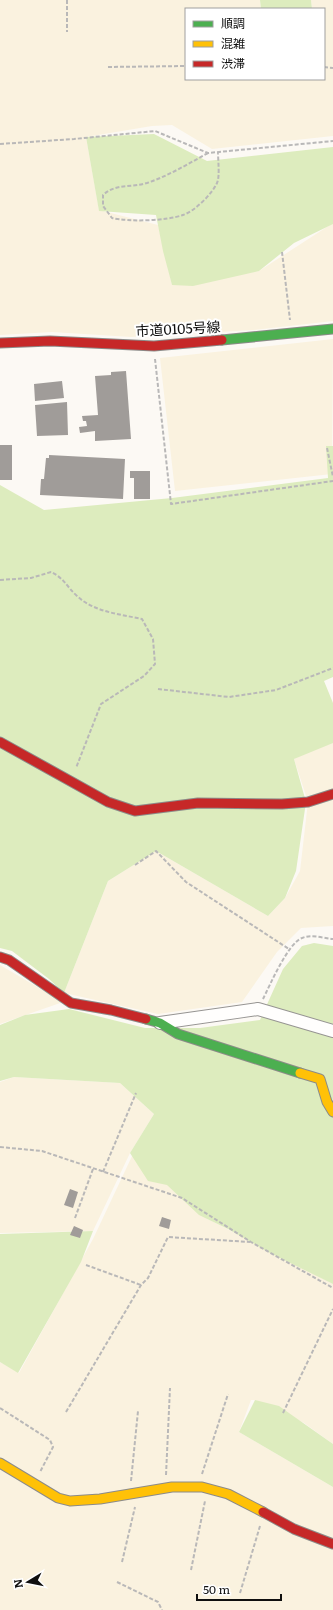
<svg xmlns="http://www.w3.org/2000/svg" width="333" height="1610" font-family="Literata,'Noto Sans JP',serif">
<style>
.farmland{fill:#faf2df}
.forest{fill:#ddecbe}
.building{fill:#a09c99}
.lines{fill:none;stroke-linecap:round;stroke-linejoin:round}
.street-casing{stroke:#969492;stroke-width:14}
.fast-casing{stroke:#8c8b89;stroke-width:11}
.slow-casing{stroke:#8c8b89;stroke-width:11}
.jam-casing{stroke:#8c8b89;stroke-width:11}
.path{stroke:#b9b8b8;stroke-width:2;stroke-dasharray:4 2;stroke-linecap:butt}
.street{stroke:#fffefd;stroke-width:12}
.fast{stroke:#4caf50;stroke-width:9}
.slow{stroke:#ffc107;stroke-width:9}
.jam{stroke:#c62828;stroke-width:9}
.labels{text-anchor:middle;dominant-baseline:central;stroke-width:4;stroke-linejoin:round;paint-order:stroke}
.street-label{font-size:14px;fill:#0f0f0f;stroke:#fff}
</style>
<rect width="100%" height="100%" fill="#fcf9f4"/>
<path class="farmland" d="M0,0h260l1,9h-75v70h138v-70h-12l-1,-9h22v136l-121,13 -40,-24 -20,1 -66,11 13,73 59,15 14,60 87,-14 74,-48v98l-80,9 -122,7 -79,-5 -52,3z
M333,339l-1,135 -157,17 -15,-133z
M333,737v189l-32,2 -24,24 -35,50 -84,12 -94,-21 44,-112 48,-30 112,65 17,-18 15,-27 8,-69 -14,-43z
M0,965l63,37 -63,22z
M14,1077l106,6 34,31 -24,39 -37,78 -93,2v-151z
M133,1154l75,65 125,65v160l-29,-21 -49,-23h-4l-12,32 94,55v123h-333v-248l19,11 74,-134z"/>
<path class="forest" d="M260,0h51l1,9h-51z
M154,134l53,27 126,-14v77l-39,19 -35,28 -66,15 -21,-1 -9,-34 -7,-36 -57,-4 -13,-74z
M326,446h7v231l-9,4 9,22v40l-39,16 12,43 -10,69 -11,27 -17,18 -112,-65 -48,30 -44,112 -15,-14 -37,-28 -12,-3v-463l44,25 128,-12 156,-20z
M314,943l19,3v338l-65,-32 -40,-23 -29,-14 -32,-30 -19,-4 -18,-28 24,-39 -34,-31 -106,-6 -14,4v-56l25,-10 44,-6 76,19h55l60,-8 23,-51 19,-23z
M93,1231l-12,31 -63,111 -18,-11v-128z
M255,1400l24,6 54,38v43l-94,-55z"/>
<path class="building" d="M126,371l5,68 -36,2v-10l-15,2 -1,-6 8,-1 -1,-5h-3l-1,-5 16,-1 -3,-39 16,-1v-3z
M62,381l2,17 -29,3 -1,-17z
M67,402l1,33 -31,1 -2,-31z
M0,445h12v35h-12z
M49,455l76,4 -2,40 -83,-4 1,-16h3l2,-21h3z
M130,471h20v28h-16v-21h-4z
M70,1189l8,3 -5,16 -9,-3z
M162,1217l9,3 -2,9 -10,-3z
M74,1226l9,4 -3,8 -10,-3z"/>
<g class="lines">
<defs>
<path id="street" d="M160,1023l98,-14 75,22"/>
<path id="fast" d="M222,340l111,-11
M146,1019l14,4 18,11 122,39"/>
<path id="slow" d="M300,1073l20,6 7,23 6,10
M0,1463l58,35 12,3 30,-2 72,-12h30l26,7 35,18"/>
<path id="jam" d="M0,343l50,-2 104,5 68,-6
M0,742l108,60 27,9 63,-8 84,1 26,-2 25,-8
M0,957l9,3 62,43 40,7 35,9
M263,1512l31,17 39,15"/>
</defs>
<use href="#street" class="street-casing"/>
<use href="#fast" class="fast-casing"/>
<use href="#slow" class="slow-casing"/>
<use href="#jam" class="jam-casing"/>
<path class="path" d="M67,0v32
M108,67l78,-1
M324,67l9,1
M0,144l74,-5 81,-8 53,22 125,-12
M208,153c-20,11 -40,23 -61,30 -16,5 -31,0 -44,12v11l9,12c18,4 54,3 71,-3 12,-4 29,-21 34,-32 3,-6 1,-23 1,-31
M282,252l8,68
M155,359l16,145 162,-23
M327,448l6,29
M0,580l31,-2 20,-6c13,6 16,15 26,24 17,16 42,18 65,23l11,20 2,25 -11,12 -43,28 -25,64
M158,689l71,8 47,-7 57,-22
M135,865l21,-14 30,31 103,67
M263,999c7,-14 25,-56 39,-61 9,-4 21,0 31,1
M0,1147l42,4 140,47 69,44 82,46
M103,1172l33,-79
M75,1218l18,-49
M86,1265l55,20
M0,1408l50,32 3,7 -13,25
M66,1412l75,-127 7,-7 20,-41 82,5
M283,1413l50,-104
M202,1474l26,-80
M166,1475l4,-87
M131,1481l7,-70
M122,1562l13,-55
M191,1570l14,-69
M117,1582l41,20 4,8
M240,1593l20,-67"/>
<use href="#street" class="street"/>
<use href="#fast" class="fast"/>
<use href="#slow" class="slow"/>
<use href="#jam" class="jam"/>
</g>
<g class="labels">
<g class="street-label">
<text transform="translate(178 328) rotate(-3)">市道0105号線</text>
</g>
</g>
<rect x="185" y="8" width="140" height="72" fill="#ffffff" stroke="#9f9f9f"/>
<rect x="193" y="21" width="20" height="6" fill="#4caf50" stroke="#9f9f9f"/>
<text x="221" y="28" font-size="12" fill="#0f0f0f">順調</text>
<rect x="193" y="41" width="20" height="6" fill="#ffc107" stroke="#9f9f9f"/>
<text x="221" y="48" font-size="12" fill="#0f0f0f">混雑</text>
<rect x="193" y="61" width="20" height="6" fill="#c62828" stroke="#9f9f9f"/>
<text x="221" y="68" font-size="12" fill="#0f0f0f">渋滞</text>
<g transform="translate(28 1582) rotate(260)" stroke="#ffffff" stroke-width="3" paint-order="stroke">
<path d="M0-3L7 15L0 10L-7 15Z" fill="#0f0f0f"/>
<text y="-6" font-size="11" font-weight="bold" text-anchor="middle" fill="#0f0f0f">N</text>
</g>
<path d="M197 1594v6h84v-6" fill="none" stroke="#0f0f0f" stroke-width="2"/>
<text x="203" y="1594" font-size="12" fill="#0f0f0f" stroke="#ffffff" stroke-width="3" paint-order="stroke">50 m</text>
</svg>
